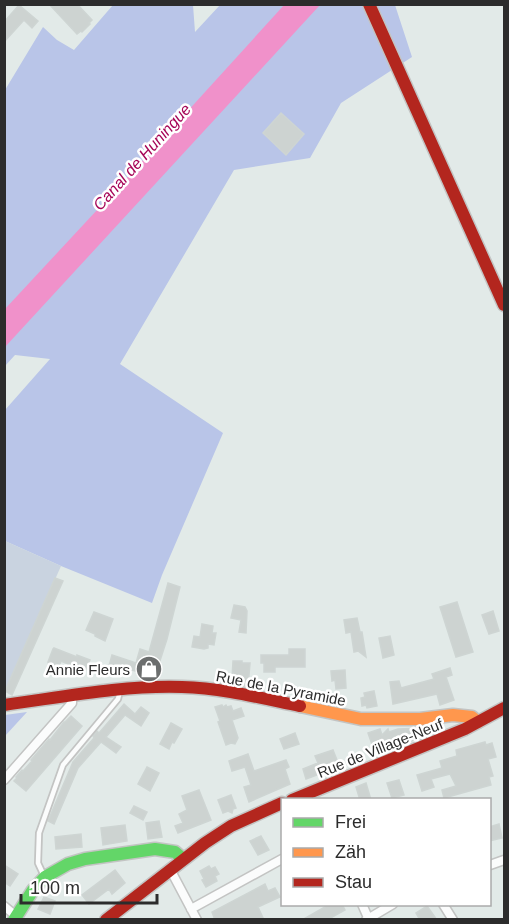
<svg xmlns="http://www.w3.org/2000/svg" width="509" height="924" font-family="Arial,sans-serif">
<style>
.green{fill:#b9c5e8}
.cemetery{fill:#c9d3e0}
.water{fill:#f091ca}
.building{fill:#cdd3d1;stroke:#ced5d3;stroke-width:1.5}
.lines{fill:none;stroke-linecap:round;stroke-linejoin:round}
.lane-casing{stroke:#c3c4c3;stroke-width:8}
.street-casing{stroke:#c3c4c3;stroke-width:11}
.fast-casing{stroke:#c3c4c3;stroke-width:15}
.slow-casing{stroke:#c3c4c3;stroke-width:15}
.jam-casing{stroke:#c3c4c3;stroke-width:15}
.lane{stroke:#fbfcfc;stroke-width:4.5}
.street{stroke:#fbfcfc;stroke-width:8}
.fast{stroke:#63d668;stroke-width:12}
.slow{stroke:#ff974d;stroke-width:12}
.jam{stroke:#b3261e;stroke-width:12}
.labels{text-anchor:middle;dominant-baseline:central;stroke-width:5;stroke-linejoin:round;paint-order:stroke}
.poi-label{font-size:15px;fill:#2c2c2c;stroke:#fff;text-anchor:end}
.street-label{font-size:15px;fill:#2c2c2c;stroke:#fff}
.water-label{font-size:16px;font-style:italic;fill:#a60658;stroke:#fff}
</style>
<rect width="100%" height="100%" fill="#e2eae8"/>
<path class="green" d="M113,5h80l2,27 25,-27h175l17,52 -71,46 -31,55 -76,12 -114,194 103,69 -61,142 -10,28 -91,-37 -56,-25v-131l45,-51 -35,-4 -10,11v-276l38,-63 14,13 17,10z
M27,712l-22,24v-21z"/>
<path class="cemetery" d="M5,541l56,25 -56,126z"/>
<path class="water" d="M285,4l35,1 -315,342v-38l119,-128z"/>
<path class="building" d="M49,4h28l15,16 -3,3 1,1 -8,8 -1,-1 -4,3z
M19,5l19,16 -6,7 -8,-8 -20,22v-20z
M281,113l23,21 -18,21 -23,-22z
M55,578l8,3 -51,114 -7,-4z
M168,583l12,4 -13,52 -12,37 -31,-8v2l-15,-4 3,-11 24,8 4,-14 9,3z
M457,602l16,50 -17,5 -16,-50z
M234,605l11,2 2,4 -1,22 -7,-1 2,-12 -10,-2z
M493,611l6,20 -10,3 -7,-19z
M94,612l19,7 -8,22 -10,-5v-2l-9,-4z
M357,618l3,14h2l4,25 -8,-6 -4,1 -3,-20 -5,1 -2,-13z
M202,624l11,2 -1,7h4l-2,12 -6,-1v4l-4,1 -12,-2 2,-11 6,1z
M390,636l4,19 -11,3 -4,-20z
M54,648l23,9v-2l13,5 -5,11 -24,-10 -4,11 -10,-4 2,-6h-1l5,-13z
M289,649h16v18h-30v5h-11v-9h-3v-8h28z
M233,661h9v2h8l-2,24 -10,-2v-6h-6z
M450,668l2,7 -6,2 8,23 -14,5 -3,-11 -44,10 -3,-22 9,-1 2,7 33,-9 -2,-5z
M345,670l1,18 -10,1 -1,-9 -3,1 -1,-10z
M374,691l3,15 -10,2 -1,-3 -4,1 -1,-8 4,-1 -1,-4z
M124,704l11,10 6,-7 8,6 -8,13 -16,-11 -19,22 15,10 -5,6 -15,-11 -23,26 -24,56 -6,-3 25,-59 21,-24 -1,-2 4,-5 2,2z
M222,705l1,2 3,-2 1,2 4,-1 2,5 8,-3 3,8 -12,4 6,18 -3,6 -4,-1 -5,2 -8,-23 2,-1 -5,-14z
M71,716l11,10 -56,65 -12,-10 3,-3 -1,-1 6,-7 1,1 9,-10 -1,-1 18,-21 1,1 14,-18h1z
M171,723l11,6 -8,14 -2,-1 -3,7 -9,-5z
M423,728h4l2,6 -38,15 -5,1v-1l-11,4 -7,-20 12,-4 2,6 6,-6 1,3 9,-3z
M295,733l4,11 -15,5 -4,-10z
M485,742l1,3 6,-2 4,14 -8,2 5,17 -4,1 2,8 -47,13 -2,-8 14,-4 -6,-12 -19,5 3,8 -12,4 -5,-16 25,-7 -2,-7 17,-5 -1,-6z
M333,750l8,20 -14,6 -2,-4 -19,7 -3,-10 15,-6 -3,-7z
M248,754l6,17 32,-11 3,7 -4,2 5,15 -41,18 -5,-15 7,-2 -6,-18 -13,4 -3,-10z
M147,767l12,6 -9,18 -12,-7z
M399,780l5,15 -12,3 -5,-15z
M366,783l5,17h-11l-4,-13z
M199,790l12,30 -33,13 -3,-7 8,-3 -4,-9 8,-4 -5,-14z
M231,795l5,13 -3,1 -1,4 -4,-2 -5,2 -5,-13z
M134,806l13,6 -4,8 -13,-7z
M159,821l3,16 -14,2 -2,-16z
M499,824l3,14 -13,3v-14z
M125,825l2,16 -24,4 -2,-17z
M81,834l1,13 -26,2 -1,-12z
M261,836l8,14 -11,5 -8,-14z
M4,865l14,9 -8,12 -6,-4z
M209,866l2,3 4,-2 4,7 -4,2 2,5 -11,6 -4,-7 2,-1 -4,-8z
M115,870l10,13 -13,11 -3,-5 -20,15 -7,-9z
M265,884l3,7 7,-3 5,9 -22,10 6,13h-49l-3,-8z
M44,897l11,4 -5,13 -12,-5z
M330,904h12l3,6 -18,10h-25z
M427,906l10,14h-17l-4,-7z"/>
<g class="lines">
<defs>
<path id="lane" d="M44,876l-6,-13 1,-30 24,-68 55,-66 2,-8"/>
<path id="street" d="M4,780l68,-77v-8
M490,865l14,-5
M170,869l27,51
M362,904l7,16
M443,904l10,16
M4,906l12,10
M191,909l91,-50
M366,920l27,-16"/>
<path id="fast" d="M14,920l19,-30 12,-13 23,-13 17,-5 70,-10 20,3 8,7"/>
<path id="slow" d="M300,706l61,13h59l33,-4 19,2 6,5"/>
<path id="jam" d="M369,4l135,301
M4,705c59,-8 119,-20 178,-18 40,1 79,11 118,19
M292,800l173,-71 39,-21
M106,920l99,-77 26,-17 51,-23"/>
</defs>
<use href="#lane" class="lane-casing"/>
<use href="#street" class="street-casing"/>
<use href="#fast" class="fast-casing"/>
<use href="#slow" class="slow-casing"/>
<use href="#jam" class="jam-casing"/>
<use href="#lane" class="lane"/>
<use href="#street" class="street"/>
<use href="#fast" class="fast"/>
<use href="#slow" class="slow"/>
<use href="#jam" class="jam"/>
</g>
<defs>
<symbol id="shop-disc" viewBox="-11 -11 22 22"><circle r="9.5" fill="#6c6e6e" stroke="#fff"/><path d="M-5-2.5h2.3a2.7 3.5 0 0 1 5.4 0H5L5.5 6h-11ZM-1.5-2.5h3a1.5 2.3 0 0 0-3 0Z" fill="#fff"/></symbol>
</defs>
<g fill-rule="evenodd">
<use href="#shop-disc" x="134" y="654" width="30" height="30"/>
</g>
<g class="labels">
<g class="poi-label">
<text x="130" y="669">Annie Fleurs</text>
</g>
<g class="street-label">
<text transform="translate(281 688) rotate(11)">Rue de la Pyramide</text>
<text transform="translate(380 748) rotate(-22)">Rue de Village-Neuf</text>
</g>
<g class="water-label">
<text transform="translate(142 157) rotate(-48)">Canal de Huningue</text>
</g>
</g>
<rect width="509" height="924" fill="none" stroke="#2c2c2c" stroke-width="12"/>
<rect x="281" y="798" width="210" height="108" fill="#ffffff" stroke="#ababab" stroke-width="1.5"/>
<rect x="293" y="818" width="30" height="9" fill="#63d668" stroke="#ababab" stroke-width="1.5"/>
<text x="335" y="828" font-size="18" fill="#2c2c2c">Frei</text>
<rect x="293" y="848" width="30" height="9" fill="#ff974d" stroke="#ababab" stroke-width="1.5"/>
<text x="335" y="858" font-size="18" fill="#2c2c2c">Zäh</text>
<rect x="293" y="878" width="30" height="9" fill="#b3261e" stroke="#ababab" stroke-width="1.5"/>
<text x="335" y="888" font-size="18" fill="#2c2c2c">Stau</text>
<path d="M21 894v9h136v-9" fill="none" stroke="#2c2c2c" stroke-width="3"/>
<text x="30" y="894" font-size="18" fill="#2c2c2c" stroke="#ffffff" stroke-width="4.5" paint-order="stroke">100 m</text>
</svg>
